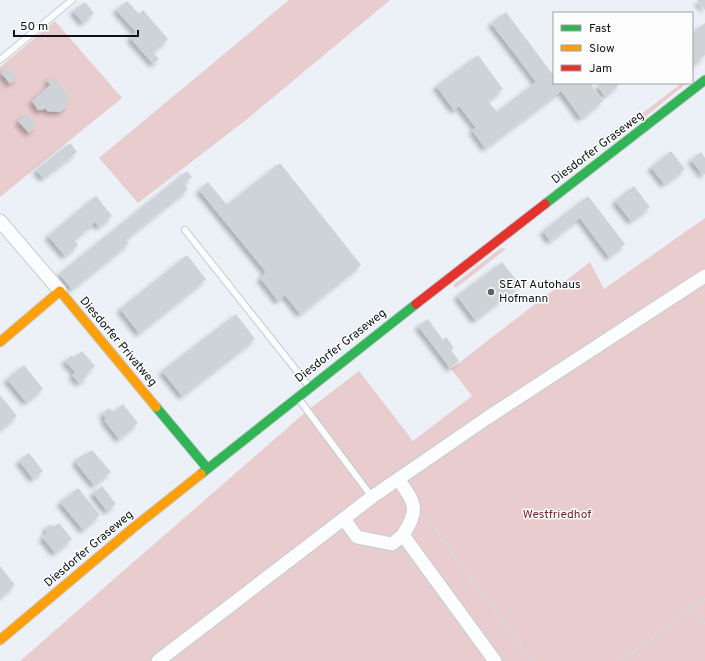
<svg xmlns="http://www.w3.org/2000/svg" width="705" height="661" font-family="Overpass,sans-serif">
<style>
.green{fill:#e8ccce}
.building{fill:#ced3d7;filter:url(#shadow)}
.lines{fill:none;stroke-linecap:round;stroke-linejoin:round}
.lane-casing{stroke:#c7ccd0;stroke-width:8}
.street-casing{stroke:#c7ccd0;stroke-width:15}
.fast-casing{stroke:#c7ccd0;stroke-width:11}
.slow-casing{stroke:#c7ccd0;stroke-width:11}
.jam-casing{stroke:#c7ccd0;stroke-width:11}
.path{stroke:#d7d8da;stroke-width:2.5;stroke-dasharray:4 2;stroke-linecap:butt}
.lane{stroke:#fcfdfe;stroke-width:6}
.street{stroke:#fcfdfe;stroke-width:13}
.fast{stroke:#30b455;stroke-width:9}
.slow{stroke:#ff9f0a;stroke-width:9}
.jam{stroke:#e5322d;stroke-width:9}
.poi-dot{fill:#5c6164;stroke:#fdfdfd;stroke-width:1.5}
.labels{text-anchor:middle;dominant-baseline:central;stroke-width:3;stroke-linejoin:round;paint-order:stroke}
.street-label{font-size:12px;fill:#0f1316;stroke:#fdfdfd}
.poi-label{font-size:12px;fill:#0f1316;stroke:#fdfdfd;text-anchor:start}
.park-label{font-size:12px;fill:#741f2a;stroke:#fdfdfd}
</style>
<defs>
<filter id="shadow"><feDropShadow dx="-3.5" dy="3.5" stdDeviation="2" flood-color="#0004"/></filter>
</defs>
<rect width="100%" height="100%" fill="#ebf1f6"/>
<path class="green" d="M289,0h101l-144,120 -108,83 -39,-45z
M55,21l67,77 -122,99v-130z
M682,83h5l-57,46 -3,-4z
M705,218v443h-685l288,-251 51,-39 54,70 59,-45 -21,-27 139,-107 14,27z
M501,248l5,1 -50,39 -3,-3z"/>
<path class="building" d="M697,0h8v10z
M127,1l12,13 4,-4 25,29 -15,13 6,7 -6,5 -23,-26 6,-6 -20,-22z
M85,2l9,11 -11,10 -10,-12z
M506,12l48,64v7h36l13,18 -22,17 -20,-27 -76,57 -13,-18 4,-2 -17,-22 -5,4 -18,-24 42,-31 25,34 -15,12 9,11 39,-30 -45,-59z
M705,23v32l-13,11v-33z
M8,67l10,11 -8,6 -9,-11z
M53,76l13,16 -1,1 5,7 -4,3 2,3 -8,6 -13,-1 -2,-3 -2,2h-5l-6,-9 18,-16 -3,-4z
M602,83h19l-16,13 -8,-10z
M27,114l9,12 -7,7 -11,-12z
M70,143l7,9 -34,26 -7,-8z
M671,151l14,18 -21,15 -13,-17z
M701,152l4,6v16l-2,1 -12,-15z
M280,163l81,102 -61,49 -15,-19 -7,6 -18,-23 6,-6 -67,-82 9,-8 19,23z
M187,171l5,6 -8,6 4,6 -62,50 3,4 -57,46 -13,-15z
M634,186l16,21 -19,14 -16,-20z
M96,196l16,20 -13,11 -4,-5 -21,18 4,5 -13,11 -17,-20z
M588,196l37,48 -16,13 -29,-39 -30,23 -7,-10z
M187,255l19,24 -67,54 -19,-24z
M502,262l18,23 -45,35 -18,-24z
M236,314l19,25 -73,57 -20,-25z
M428,319l15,21 3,-3 8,11 -3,2 8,11 -9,7 -32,-42z
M82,351l13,15 -9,8 1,3 -8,6 -7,-8 3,-3 -10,-11 7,-6 2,3z
M24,365l19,24 -17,13 -19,-23z
M0,395l17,21 -17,14z
M123,404l15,19 -19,16 -15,-19 2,-2 -4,-4 7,-6 4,4z
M92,450l19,22 -17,13 -18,-22 2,-5z
M29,453l14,18 -10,8 -14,-18z
M102,486l14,18 -9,7 -14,-18z
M78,488l22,27 -17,15 -23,-28z
M59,523l13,16 -17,14 -13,-16 4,-3 1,-9 8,1z
M0,566l15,19 -15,13z"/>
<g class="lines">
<defs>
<path id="lane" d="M0,60l72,-60
M185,230l123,155
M298,398l74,99"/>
<path id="street" d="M0,221l60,70
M399,480c17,25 20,29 4,55l92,126
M344,519l13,18 35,7 11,-9
M158,661l214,-164 115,-79 218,-142"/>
<path id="fast" d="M545,204l160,-124
M156,407l51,61
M201,474l215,-170"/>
<path id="slow" d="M0,342l60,-51 96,116
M0,640l133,-112 68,-54"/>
<path id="jam" d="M416,304l129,-100"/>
</defs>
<use href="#lane" class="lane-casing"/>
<use href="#street" class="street-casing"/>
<use href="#fast" class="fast-casing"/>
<use href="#slow" class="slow-casing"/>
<use href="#jam" class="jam-casing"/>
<path class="path" d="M427,518l105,143
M693,607l12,17
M621,661l84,-63"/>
<use href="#lane" class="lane"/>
<use href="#street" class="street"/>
<use href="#fast" class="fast"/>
<use href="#slow" class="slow"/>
<use href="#jam" class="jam"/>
</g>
<circle class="poi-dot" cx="491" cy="292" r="4"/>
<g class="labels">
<g class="street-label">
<text transform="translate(598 148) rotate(-37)">Diesdorfer Graseweg</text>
<text transform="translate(118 342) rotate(50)">Diesdorfer Privatweg</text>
<text transform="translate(341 346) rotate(-38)">Diesdorfer Graseweg</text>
<text transform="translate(89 549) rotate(-40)">Diesdorfer Graseweg</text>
</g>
<g class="poi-label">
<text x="499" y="285">SEAT Autohaus<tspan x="499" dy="14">Hofmann</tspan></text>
</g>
<g class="park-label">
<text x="557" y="515">Westfriedhof</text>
</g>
</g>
<rect x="553" y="12" width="140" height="72" fill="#fdfdfd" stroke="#9e9fa1"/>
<rect x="561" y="25" width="20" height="6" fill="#30b455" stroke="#9e9fa1"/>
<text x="589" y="32" font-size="12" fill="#0f1316">Fast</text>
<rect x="561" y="45" width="20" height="6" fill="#ff9f0a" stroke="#9e9fa1"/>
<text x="589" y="52" font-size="12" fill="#0f1316">Slow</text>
<rect x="561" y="65" width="20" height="6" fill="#e5322d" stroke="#9e9fa1"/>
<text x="589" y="72" font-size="12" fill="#0f1316">Jam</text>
<path d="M14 30v6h124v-6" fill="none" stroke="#0f1316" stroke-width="2"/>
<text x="20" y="30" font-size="12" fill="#0f1316" stroke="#fdfdfd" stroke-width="3" paint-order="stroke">50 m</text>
</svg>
